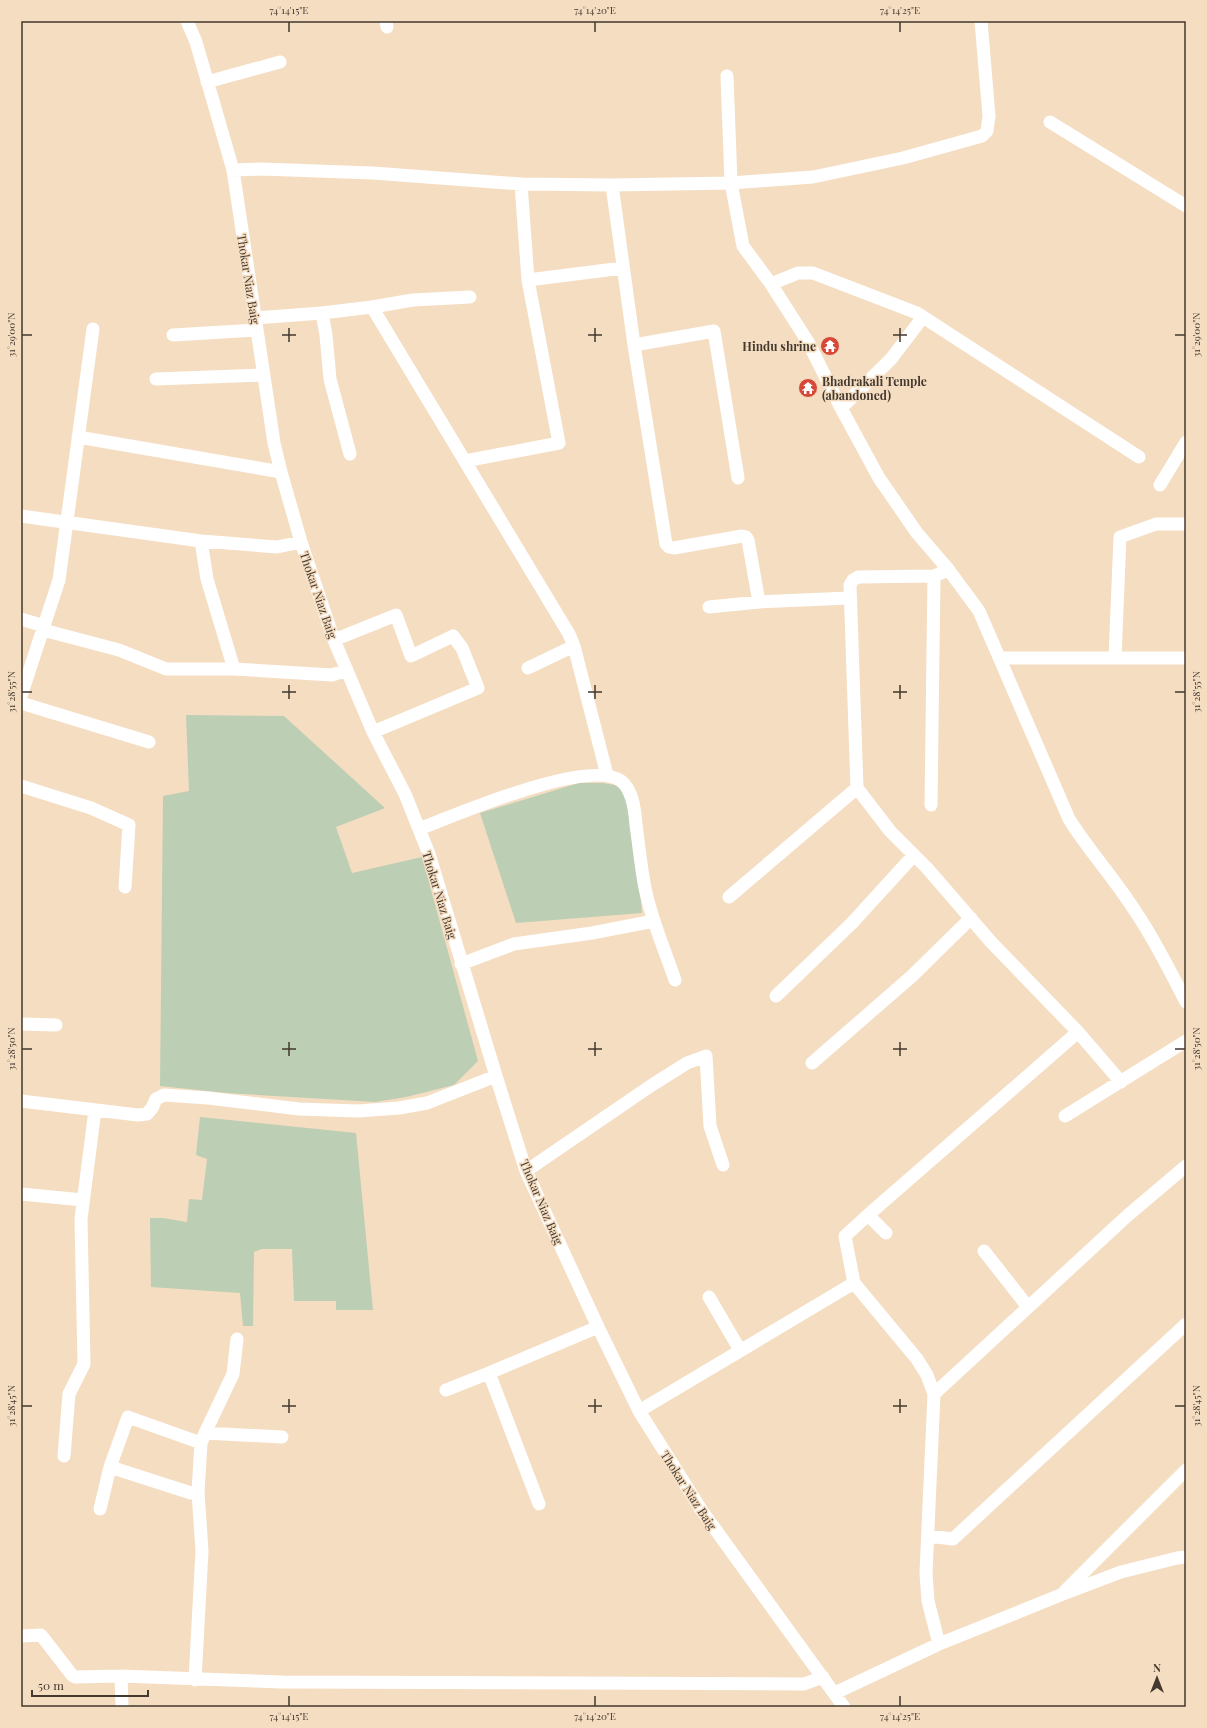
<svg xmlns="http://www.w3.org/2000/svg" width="1207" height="1728" font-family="'Playfair Display',serif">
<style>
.green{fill:#bcceb3}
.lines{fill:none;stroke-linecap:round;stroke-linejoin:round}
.street{stroke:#fff;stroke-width:13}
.ticks{fill:none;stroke:#43392e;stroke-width:1.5}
.labels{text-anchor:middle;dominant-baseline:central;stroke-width:3;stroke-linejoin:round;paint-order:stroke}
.street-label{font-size:12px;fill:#43392e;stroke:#f5ddc2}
.poi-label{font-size:12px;font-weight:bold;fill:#43392e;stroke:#f5ddc2;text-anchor:end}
.neatline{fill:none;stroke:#43392e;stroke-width:1.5}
.ticks-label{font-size:10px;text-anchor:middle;fill:#43392e}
</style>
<rect width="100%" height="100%" fill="#f5ddc2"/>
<path class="green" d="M186,715l98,1 101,92 -49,19 16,46 70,-16 56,204 -24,24 -48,12 -31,5 -148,-9 -67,-7 3,-290 26,-5z
M579,783h24l17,3 12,21 10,106 -126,10 -36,-110z
M200,1117l156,16 17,177h-37v-9h-42l-2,-52h-30l-8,3 -1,74h-10l-3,-33 -89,-6 -1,-69h13l24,4 2,-23 13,1 5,-41 -11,-4z"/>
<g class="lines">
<path class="street" d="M187,21l9,21 37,128 41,273 7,29 20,70 33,98 39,92 32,62 24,60 67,222 30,95 72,156 41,84 63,100 142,196
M386,21l1,6
M727,76l4,107 12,63 28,38 37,58 33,66 38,70 38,55 31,36 31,42 90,208c20,32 46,60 66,92 20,29 35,60 51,91
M207,82l73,-20
M1050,122l136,84
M233,170l29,-1 111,4 148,11 91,1 119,-2 82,-6 90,-19 79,-22 5,-5 2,-15 -8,-95
M521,184l7,96
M612,185l22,160 32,199 3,3 5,1 68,-12 4,1 2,3 11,62
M771,284l27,-11h15l104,40 222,144
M372,307l197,327 5,12 33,129
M322,313l4,22 4,44 20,75
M255,318l67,-5 50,-6 41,-7 57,-3
M173,335l84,-5
M634,345l80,-14 24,147
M156,379l108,-4
M841,408l50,-49 32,-42
M78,437l203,35
M465,461l94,-18 -31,-163 95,-12
M1160,485l26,-43
M21,516l180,25 76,6 24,-5
M934,576l-76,1 -5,3 -3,5 7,203 33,43 37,37 64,74 87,90 43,50
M709,607l50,-5 90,-4
M21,619l23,7
M43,630l76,20 47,19h68l-27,-90 -6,-38
M334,640l62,-25 15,41 42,-20 9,12 16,40 -105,44
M1000,658h186
M1115,658l5,-121 36,-13h30
M528,668l46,-22
M234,669l98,6 15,-5
M21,696l38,-116 34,-251
M21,703l128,39
M21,786l70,22 38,17 -4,62
M931,805l3,-229 7,-3
M419,829c37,-14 170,-72 202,-48 12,9 14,30 15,44 3,21 5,43 9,63 6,31 20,62 30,92
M729,897l128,-109
M461,964l53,-20 78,-11 62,-12
M776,996l76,-73 62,-68
M21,1024l35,1
M812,1063l100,-87 59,-58
M21,1101l117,14 9,-1 5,-6 4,-9 8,-4 44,3 91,11 59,2 41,-3 28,-5 69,-27
M1065,1116l121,-75
M526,1171l126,-86 35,-22 19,-7 4,70 13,39
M21,1194l62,6
M868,1215l210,-183
M886,1233l-18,-18 -23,21 9,47 63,76 10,16 7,19 -8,179 2,28 11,43
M984,1251l44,56
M709,1297l31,53
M489,1373l50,131
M446,1390l43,-17 109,-46
M934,1394l193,-178 59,-50
M639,1411l215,-128
M205,1433l28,-59 4,-35
M64,1456l5,-62 15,-30 -3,-145 14,-109
M110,1467l81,26 7,-1
M100,1509l10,-42 18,-50 73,26
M928,1536l25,3 233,-215
M1065,1591l121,-121
M21,1636l20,-1 31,40 3,2 46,-1 161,6 522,2 19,-7
M121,1676l1,31
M195,1680l7,-129 -4,-59 3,-49 4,-10 77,4
M835,1693l104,-49 124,-50 58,-22 56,-14 9,-1"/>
</g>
<path class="ticks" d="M289,22v10M595,22v10M900,22v10M289,328v14M595,328v14M900,328v14M22,335h10M282,335h14M588,335h14M893,335h14M1175,335h10M289,685v14M595,685v14M900,685v14M22,692h10M282,692h14M588,692h14M893,692h14M1175,692h10M289,1042v14M595,1042v14M900,1042v14M22,1049h10M282,1049h14M588,1049h14M893,1049h14M1175,1049h10M289,1399v14M595,1399v14M900,1399v14M22,1406h10M282,1406h14M588,1406h14M893,1406h14M1175,1406h10M289,1696v10M595,1696v10M900,1696v10"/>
<defs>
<symbol id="temple-disc" viewBox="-11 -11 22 22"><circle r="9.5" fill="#d64939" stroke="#f5ddc2"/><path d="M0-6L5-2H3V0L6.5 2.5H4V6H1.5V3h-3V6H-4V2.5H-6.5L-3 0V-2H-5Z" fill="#fff"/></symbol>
</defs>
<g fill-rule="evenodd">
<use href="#temple-disc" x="819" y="335" width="22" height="22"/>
<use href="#temple-disc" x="797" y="377" width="22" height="22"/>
</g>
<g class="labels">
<g class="street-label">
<text transform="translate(249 279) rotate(81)">Thokar Niaz Baig</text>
<text transform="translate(319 595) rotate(71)">Thokar Niaz Baig</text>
<text transform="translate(440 895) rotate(73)">Thokar Niaz Baig</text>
<text transform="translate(542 1202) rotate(67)">Thokar Niaz Baig</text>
<text transform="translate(689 1490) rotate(57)">Thokar Niaz Baig</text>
</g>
<g class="poi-label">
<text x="816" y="346">Hindu shrine</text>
<text x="822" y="381" text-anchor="start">Bhadrakali Temple<tspan x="822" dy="14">(abandoned)</tspan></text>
</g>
</g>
<rect width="1207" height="1728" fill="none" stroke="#f5ddc2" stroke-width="44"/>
<g transform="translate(1157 1678)" stroke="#f5ddc2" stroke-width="3" paint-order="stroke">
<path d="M0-3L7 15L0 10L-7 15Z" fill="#43392e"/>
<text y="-6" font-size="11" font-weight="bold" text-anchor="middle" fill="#43392e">N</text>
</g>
<path d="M32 1690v6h116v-6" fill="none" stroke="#43392e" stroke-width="2"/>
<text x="38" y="1690" font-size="12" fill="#43392e" stroke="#f5ddc2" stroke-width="3" paint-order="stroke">50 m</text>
<rect x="22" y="22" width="1163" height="1684" class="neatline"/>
<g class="ticks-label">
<text x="289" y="14">74°14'15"E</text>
<text x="595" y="14">74°14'20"E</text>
<text x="900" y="14">74°14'25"E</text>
<text transform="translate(11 335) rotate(-90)" y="4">31°29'00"N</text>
<text transform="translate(1196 335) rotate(-90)" y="4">31°29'00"N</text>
<text transform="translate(11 692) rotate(-90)" y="4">31°28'55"N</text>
<text transform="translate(1196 692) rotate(-90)" y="4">31°28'55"N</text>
<text transform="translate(11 1049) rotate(-90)" y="4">31°28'50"N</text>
<text transform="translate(1196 1049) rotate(-90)" y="4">31°28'50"N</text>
<text transform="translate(11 1406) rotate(-90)" y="4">31°28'45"N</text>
<text transform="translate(1196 1406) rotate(-90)" y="4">31°28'45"N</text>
<text x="289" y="1720">74°14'15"E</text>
<text x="595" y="1720">74°14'20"E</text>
<text x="900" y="1720">74°14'25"E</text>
</g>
</svg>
